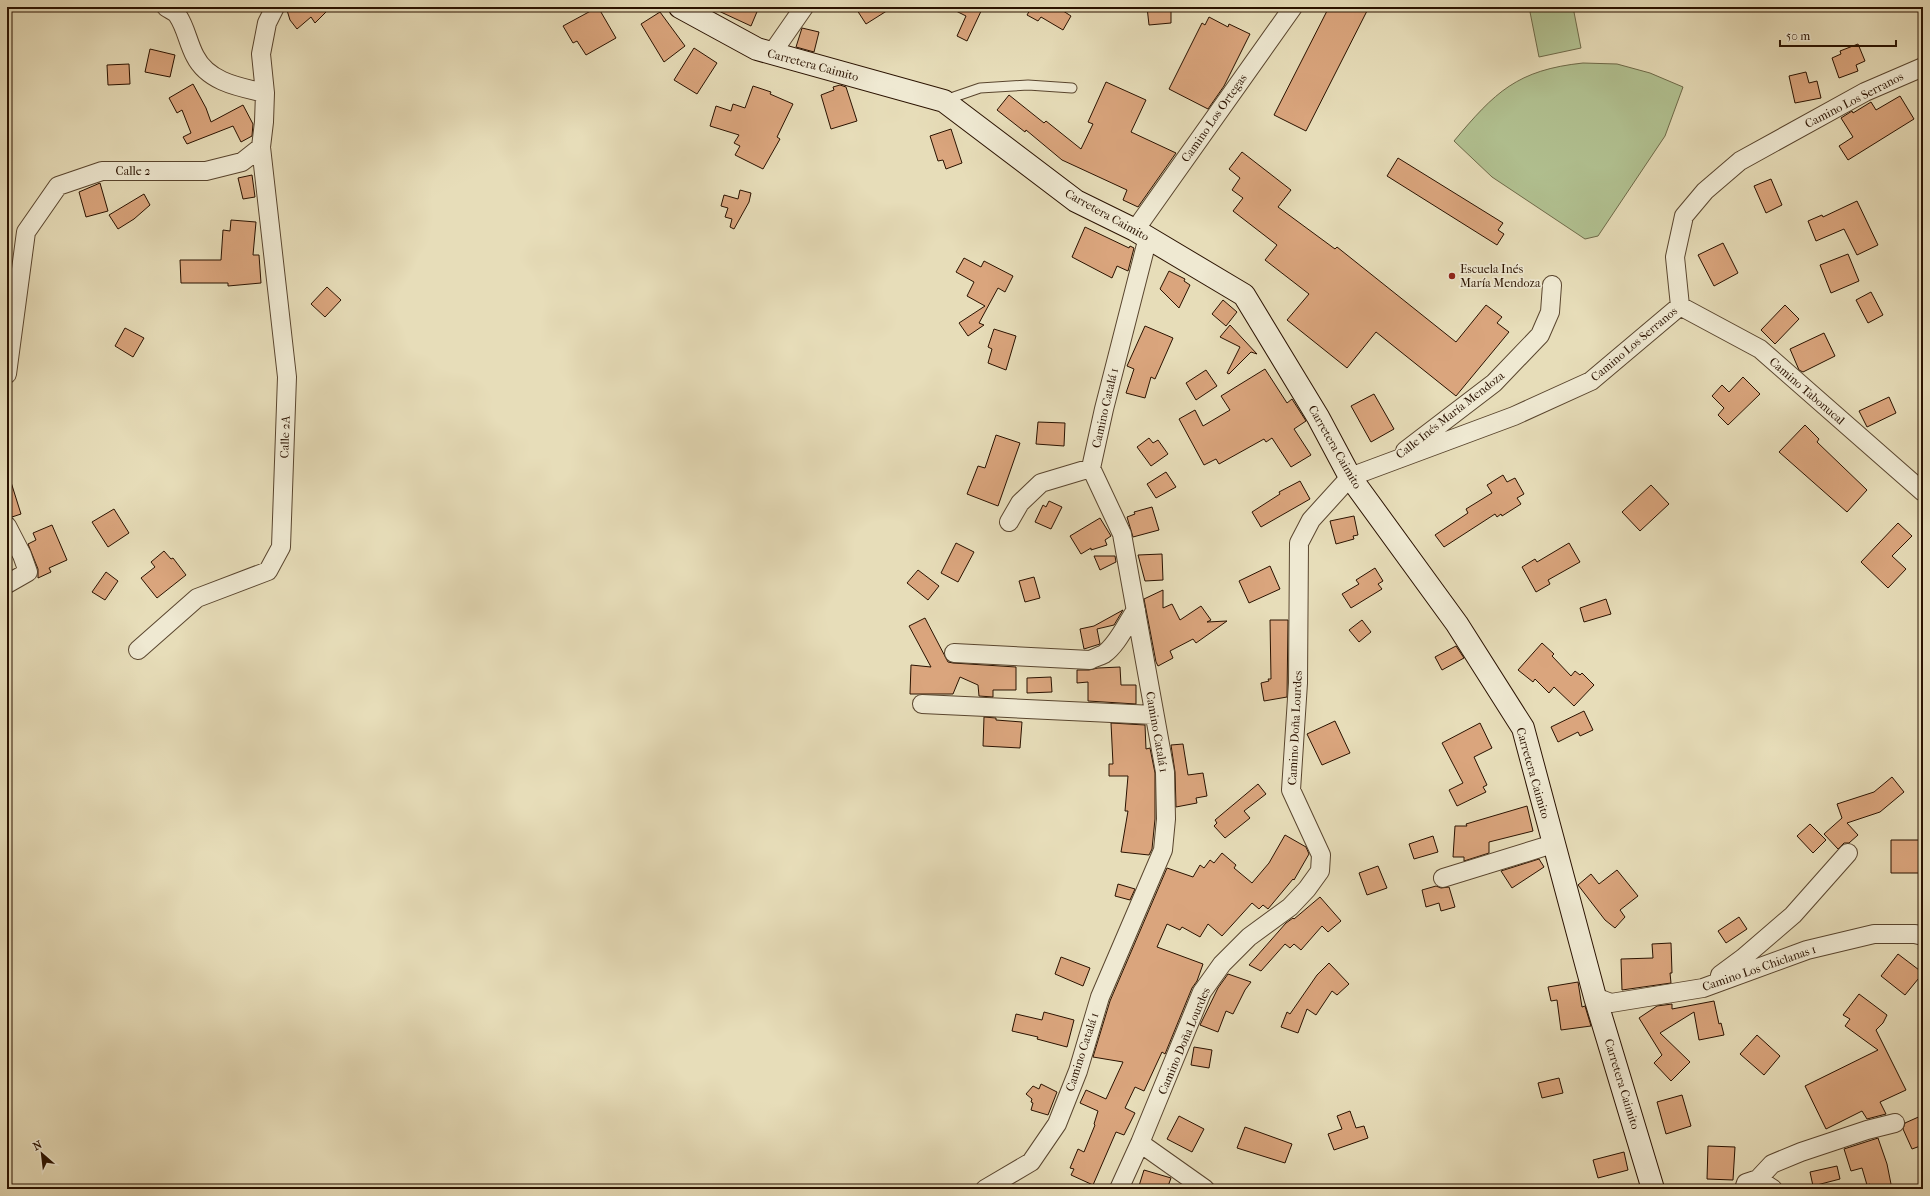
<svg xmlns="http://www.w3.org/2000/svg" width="1930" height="1196" font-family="'IM FELL French Canon',serif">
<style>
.pitch{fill:#b2c292;stroke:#6e6a49}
.building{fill:#daa57d;stroke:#2a1200}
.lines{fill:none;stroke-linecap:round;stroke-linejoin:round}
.lane-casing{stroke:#59452e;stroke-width:11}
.street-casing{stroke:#59452e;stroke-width:20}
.secondary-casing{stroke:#2a1200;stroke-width:24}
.lane{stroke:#efe9d2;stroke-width:9}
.street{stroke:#efe9d2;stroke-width:18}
.secondary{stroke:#efe9d2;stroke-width:22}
.poi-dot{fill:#8f2418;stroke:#efe9d2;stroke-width:1.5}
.labels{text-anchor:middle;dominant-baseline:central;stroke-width:3.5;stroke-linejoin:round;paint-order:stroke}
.street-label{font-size:12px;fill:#2a1200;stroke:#efe9d2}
.poi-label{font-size:12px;fill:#2a1200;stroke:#efe9d2;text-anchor:start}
</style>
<rect width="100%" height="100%" fill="#e7ddb9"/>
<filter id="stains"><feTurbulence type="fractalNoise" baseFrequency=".005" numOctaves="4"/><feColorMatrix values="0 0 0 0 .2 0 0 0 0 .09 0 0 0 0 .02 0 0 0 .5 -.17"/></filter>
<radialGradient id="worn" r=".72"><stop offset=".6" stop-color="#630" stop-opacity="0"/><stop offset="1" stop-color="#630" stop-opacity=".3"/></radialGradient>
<path class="pitch" d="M1529,7h44l8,41 -42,9z
M1583,63l34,1 33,9 33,14 -18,49 -67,100 -13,3 -93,-62 -38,-36c41,-49 63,-71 129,-78z"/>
<path class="building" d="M286,7h45l-16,16 -4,-6 -14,12 -7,-9z
M598,7l18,31 -30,17 -9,-14 -4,2 -10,-17z
M710,7h49l-8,19z
M855,7h38l-27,17z
M948,7h35l-16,34 -10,-5 9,-20z
M1025,7h32l14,9 -8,14 -22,-13 -3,4 -11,-6 3,-5z
M1147,7h24v16l-22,2z
M1329,7h40l-63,124 -32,-16z
M660,12l25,34 -21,16 -23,-38z
M1209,17l19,10 1,-3 21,10 -26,52 -16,23 -39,-20 33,-66 3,2z
M802,28l17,4 -5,20 -18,-5z
M1858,44l7,17 -9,4 2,6 -19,7 -7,-20 9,-4 -1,-3z
M694,48l23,15 -20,31 -23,-14z
M150,49l25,6 -5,22 -25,-5z
M129,64l1,20 -22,1 -1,-20z
M1806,72l3,11 8,-2 4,17 -26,5 -6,-27z
M1106,82l40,18 -15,32 45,21 -38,54 -15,-7 4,-10 -65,-30 -36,-30 -1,2 -28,-22 12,-15 35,28 2,-2 35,28 12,-25 -5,-2z
M193,84l13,24 5,14 32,-17 10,19 -1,12 -11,6 -8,-16 -46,18 -4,-7 8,-4 -9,-23 -5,3 -8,-15z
M840,85l6,2 11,34 -26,8 -10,-34 13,-5 -1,-3z
M753,86l18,6 -1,2 23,10 -16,33 3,2 -17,30 -28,-14 5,-9 -6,-3 5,-8 -29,-9 6,-20 15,5 2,-7 12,4z
M1900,96l14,23 -66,41 -9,-14 14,-9 -12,-19 11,-7 1,2 18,-11 5,8z
M951,129l11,34 -16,6 -3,-9 -5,1 -8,-25z
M1242,152l49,38 -13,17 57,42 2,-2 119,95 30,-37 16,12 -5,6 12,9 -53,64 -80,-64 -29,36 -60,-48 22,-26 -44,-34 12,-15 -44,-34 10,-13 -11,-8 8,-12 -11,-9z
M1398,158l105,65 -5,7 6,4 -7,11 -110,-69z
M252,175l3,22 -12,2 -5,-21z
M1771,179l11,26 -16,8 -12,-27z
M100,183l8,28 -22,6 -7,-25z
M740,190l11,3 -2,9 -15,27 -4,-2 2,-8 -7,-2 3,-9 -7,-2 3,-11 14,4z
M144,194l6,11 -16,14 -16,10 -9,-14z
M1857,201l21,44 -21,10 -13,-26 -28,12 -8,-20 14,-6 1,2z
M231,220l25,2 -3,33h6l2,28 -33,3v-3h-47l-1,-23h41l2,-30 7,1z
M1085,227l44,21 1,-2 4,2 -6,23 -11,-5 -5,12 -40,-21z
M1723,243l15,30 -24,13 -16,-31z
M1848,254l11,27 -28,12 -11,-28z
M964,258l17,9 3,-6 29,15 -8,16 -7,-4 -19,35 5,2 -16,11 -9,-13 26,-17 -18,-10 7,-14 -18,-10z
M1169,271l16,8 -1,2 6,4 -11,23 -19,-19z
M327,287l14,13 -16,17 -14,-13z
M1871,292l12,23 -15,8 -12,-23z
M1223,300l14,12 -11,14 -14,-12z
M1785,305l14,14 -24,25 -14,-14z
M1230,325l27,29 -6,-2 -22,22 -2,-1 13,-26 -20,-10z
M1145,326l28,12 -18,41 -4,-2 -6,21 -19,-5 8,-24 -7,-3z
M125,328l19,10 -11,19 -18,-11z
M994,329l22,7 -10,34 -18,-7 4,-14 -4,-2z
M1824,333l11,23 -32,16 -4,-2 -9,-21z
M1265,369l22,34 5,-4 14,22 -12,8 17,26 -20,12 -19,-29 -6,4 -2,-3 -45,25 -3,-5 -12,6 -25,-46 16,-9 8,16 27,-16 -9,-14z
M1206,370l11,16 -21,14 -10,-17z
M1743,377l17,17 -32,31 -10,-10 6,-7 -12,-12 10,-11 7,7z
M1374,394l20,35 -23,13 -20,-36z
M1889,397l7,16 -29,14 -8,-16z
M1038,422l27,1 -1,23 -28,-2z
M1805,425l14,14 -2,3 50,48 -20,22 -68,-60z
M996,435l24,8 -22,63 -31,-12 11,-28 7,2z
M1149,438l4,5 5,-3 10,14 -17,12 -14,-19z
M1166,472l10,15 -20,11 -9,-14z
M1503,475l4,7 8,-4 9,16 -7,4 4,6 -19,12 -1,-2 -4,3 -2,-3 -51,33 -9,-12 33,-22 -2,-4 26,-16 -5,-8z
M10,479l11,35 -9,3 -5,-1v-36z
M1300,481l10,18 -49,28 -9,-15 28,-18 -1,-2z
M1651,485l18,19 -29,27 -18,-19z
M1049,501l13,6 -11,22 -16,-7 8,-17 3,2z
M1152,507l7,23 -26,7 -6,-20 8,-3 -1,-2z
M114,509l15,24 -21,14 -16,-25z
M1354,516l4,19 -5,1 1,3 -18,5 -6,-23z
M1100,518l11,18 -6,4 2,5 -16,5v-2l-10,6 -11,-18z
M1898,523l14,13 -20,20 14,13 -18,19 -27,-26z
M52,525l15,35 -18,8 2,4 -13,6v-9l-10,-25 8,-4 -3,-7z
M956,543l18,9 -16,30 -17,-9z
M1569,543l11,19 -32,18 2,4 -14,8 -14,-25 13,-8 2,3z
M164,551l7,8 2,-1 13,17 -29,23 -16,-20 14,-11 -4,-5z
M1162,554l1,26 -18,1 -7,-26z
M1094,556h21l1,6 -16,8z
M1270,566l10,23 -31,14 -10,-22z
M1375,568l8,13 -5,3 4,5 -31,19 -9,-14 17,-10 -3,-4z
M918,570l21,16 -11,14 -21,-17z
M106,572l12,9 -13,19 -13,-8z
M1034,577l6,21 -15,4 -6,-21z
M1163,590v18l9,-4 8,16 21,-14 10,14 -4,2 20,-1 -31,22 -3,-4 -23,12 3,7 -15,8 -2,-4 -12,-63z
M1606,599l5,15 -27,8 -4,-14z
M1123,610l-9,15 -17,4 3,15 -16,5 -4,-20 14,-3z
M925,618l23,44 5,1 63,4v23h-23v7l-14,-1 -1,-11 -18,-8 -7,17h-43l1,-29 20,2 -22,-41z
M1270,620h18l-1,77 -23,4 -3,-18 8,-2 -1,-2h3z
M1362,620l9,12 -12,10 -10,-12z
M1542,643l12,11 -2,2 19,20 4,-5 5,4 2,-2 12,12 -20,21 -20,-19 -5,6 -14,-14 -2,3 -15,-12z
M1456,646l8,12 -22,12 -7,-13z
M1120,667l1,18h15v19l-48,-3v-19l-11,1v-13h12l9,-2z
M1051,677l1,15 -25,1v-15z
M1584,711l9,19 -13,6 -2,-4 -20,10 -7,-15z
M984,717l12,1v2l26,2 -2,26 -37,-2z
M1335,721l15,32 -28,12 -15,-31z
M1111,723l34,2 1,24 4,-1 5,25v46l-3,30 -3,6 -28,-3 7,-41h-3l3,-35h-19v-12h4z
M1480,723l12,25 -18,9 13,28 -4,2 3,5 -29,14 -8,-16 14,-7 -21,-40z
M1183,744l5,31 15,-2 4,23 -11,2 1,5 -21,4 -1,-35 -4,-27z
M1892,777l12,15 -24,20 -33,11 11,12 -9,8h-5l-6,6 -14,-15 18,-16 -5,-14 37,-12z
M1258,784l8,10 -22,17 6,7 -25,20 -11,-12 3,-3 -2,-3z
M1527,806l6,25 -44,11v11l-25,8v-4h-11l2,-31h12l-1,-2z
M1810,824l16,16 -13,13 -16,-17z
M1285,835l21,12 3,7 -15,26 -1,-1 -25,30 -5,-4 -4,4 -7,-6 -30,33 -14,-12 -8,13 -18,-10 -2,3 -13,-6 -10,23 46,17 -6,17 -5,7 -27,66 -3,-2 -18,39 -9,-4 -10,21 10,5 -11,22 -8,-3 -23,53 -22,-10 3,-6 -4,-1 8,-19 6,3 11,-27 -1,-1 4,-13 -18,-8 6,-13 20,9 17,-37 -30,-5 17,-56 57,-133 26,9 7,-12 4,3 6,-8 4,3 8,-10 14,12 -2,3 18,15 17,-20z
M1433,836l5,16 -24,7 -5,-15z
M1891,840h29v33h-29z
M1539,859l5,8 -32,21 -11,-17z
M1378,866l9,22 -20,7 -8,-22z
M1617,870l21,26 -18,14 5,7 -10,11 -10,-8 -27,-35 13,-11 8,10z
M1118,884l17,5 -5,11 -15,-4z
M1436,886l5,2 8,-1 6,20 -14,4 -2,-8 -13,4 -4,-17z
M1320,897l21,24 -13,11 -6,-6 -21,24 -7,-6 -4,4 -5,-4 -24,27 -12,-6 37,-42 7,-5 1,1z
M1739,917l8,12 -21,14 -8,-12z
M1671,943l1,30h-2l1,10 -49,7 -1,-31 32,-1 -1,-14z
M1898,954l25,19 -18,22 -24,-19z
M1061,957l29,11 -7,18 -28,-12z
M1329,963l20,21 -12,11 -5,-4 -16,24 -9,-6 -9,24 -17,-6 6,-15 3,2 27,-39z
M1228,974l23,8 -6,8 -12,24 -7,-3 -8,21 -18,-7 18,-37z
M1578,982l4,25 3,-1 6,20 -30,4 -4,-30 -6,1 -3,-14z
M1859,994l28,21 -4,8 -7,7 30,60 -26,12 6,12 -19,5 -5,-8 -36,18 -21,-43 73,-36 -33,-24 5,-7 -7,-4z
M1714,1001l5,23 2,-1 3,12 -25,5 -5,-28 -34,21 30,29 -19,19 -17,-18 8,-8 -23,-37 18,-12 15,-2v5z
M1044,1012l30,8 -7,27 -30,-8 1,-2 -26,-6 4,-17 26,6z
M1757,1035l23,21 -16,19 -24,-21z
M1194,1047l18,3 -3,18 -18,-3z
M1559,1078l4,15 -21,5 -4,-15z
M1041,1084l16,8 -9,23 -17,-5 2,-7 -2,-1 1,-3 -6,-5 7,-8 6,3z
M1682,1095l9,31 -25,8 -9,-32z
M1350,1111l6,17 8,-2 4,12 -34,12 -6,-16 14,-5 -5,-13z
M1923,1115v30l-11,4 -9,-20 2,-6z
M1179,1116l25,13 -12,23 -25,-13z
M1245,1127l47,17 -7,19 -48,-15z
M1878,1138l9,26 5,25h-21l-1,-5 -3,1 -5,-17 -11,3 -7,-22z
M1708,1146l27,1 -2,33 -26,-1z
M1624,1152l4,18 -30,8 -5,-18z
M1837,1166l3,13 -27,7 -3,-14z
M1144,1170l27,8 -4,11h-29z"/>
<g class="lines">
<defs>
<path id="lane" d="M945,100l35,-12 48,-3 44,3"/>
<path id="street" d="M166,7c4,3 10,5 12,9 8,12 10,27 17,40 13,26 44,31 70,37
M772,53l32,-46
M1135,230l158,-223
M1680,306l80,43 163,143
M7,374l19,-142 32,-46 44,-15h104l36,-9 19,-15 3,-25 1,-29 -4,-39 6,-31 8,-16
M1405,451l89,-68 46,-48 10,-23 2,-27
M1009,522l11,-19 21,-20 50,-15
M7,526l15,29 6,17 -21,12
M138,650l59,-52 71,-27 13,-24 6,-170 -26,-230
M954,653l136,7c4,-2 10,-4 14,-6 14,-10 22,-30 32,-44
M922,704l232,11
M1443,878l110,-34
M1720,975l23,-17 50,-43 55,-62
M1595,997l16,6 92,-15 104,-38 67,-16h41l8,2
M1140,1143l65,46
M1758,1179l15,10
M985,1189l46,-27 26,-38 21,-53 22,-74 63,-147 3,-31 -1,-47 -43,-238 -31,-66 13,-59 44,-172
M1119,1189l21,-46 62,-151 20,-28 27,-27 41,-30 17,-18 13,-18 1,-16 -30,-65 7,-107 1,-140 12,-23 39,-43 164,-61 77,-35 89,-75 -5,-49 9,-41 21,-25 35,-30 125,-69 58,-25
M1744,1189l2,-6 12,-4 14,-15 29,-12 66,-22 28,-7"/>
<path id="secondary" d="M680,7l77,42 187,52 132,100 59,29 109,65 74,122 32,60 107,147 66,104 72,269 58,192"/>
</defs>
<use href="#lane" class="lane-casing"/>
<use href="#street" class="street-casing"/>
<use href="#secondary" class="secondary-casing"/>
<use href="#lane" class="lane"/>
<use href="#street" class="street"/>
<use href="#secondary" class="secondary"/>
</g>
<circle class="poi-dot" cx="1452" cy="276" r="4"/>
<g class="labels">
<g class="street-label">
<text transform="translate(813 65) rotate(15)">Carretera Caimito</text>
<text transform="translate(1854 100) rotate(-27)">Camino Los Serranos</text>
<text transform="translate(1214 118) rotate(-55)">Camino Los Ortegas</text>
<text x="133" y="171">Calle 2</text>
<text transform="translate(1107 215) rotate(29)">Carretera Caimito</text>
<text transform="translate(1634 344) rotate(-40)">Camino Los Serranos</text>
<text transform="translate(1807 391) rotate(41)">Camino Tabonucal</text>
<text transform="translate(1105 408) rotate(-77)">Camino Catalá 1</text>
<text transform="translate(1450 415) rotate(-38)">Calle Inés María Mendoza</text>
<text transform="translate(285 437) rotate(-88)">Calle 2A</text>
<text transform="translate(1335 447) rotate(60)">Carretera Caimito</text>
<text transform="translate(1295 728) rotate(-87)">Camino Doña Lourdes</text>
<text transform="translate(1157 732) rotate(80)">Camino Catalá 1</text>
<text transform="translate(1533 773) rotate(74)">Carretera Caimito</text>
<text transform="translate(1759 968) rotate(-19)">Camino Los Chiclanas 1</text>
<text transform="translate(1184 1041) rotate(-67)">Camino Doña Lourdes</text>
<text transform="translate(1082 1052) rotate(-72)">Camino Catalá 1</text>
<text transform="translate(1622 1084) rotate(73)">Carretera Caimito</text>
</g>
<g class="poi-label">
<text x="1460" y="269">Escuela Inés<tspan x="1460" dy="14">María Mendoza</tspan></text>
</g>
</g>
<rect width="1930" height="1196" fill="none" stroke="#e7ddb9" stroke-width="24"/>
<rect x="8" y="8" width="1914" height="1180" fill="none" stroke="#2a1200" stroke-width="2"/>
<rect x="12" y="12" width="1906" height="1172" fill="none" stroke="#2a1200"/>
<g transform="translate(42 1154) rotate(332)" stroke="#efe9d2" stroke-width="3" paint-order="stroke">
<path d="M0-3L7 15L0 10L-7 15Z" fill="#2a1200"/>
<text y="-6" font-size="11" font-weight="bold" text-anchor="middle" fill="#2a1200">N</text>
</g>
<path d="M1780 40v6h116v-6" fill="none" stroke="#2a1200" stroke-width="2"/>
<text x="1786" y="40" font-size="12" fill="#2a1200" stroke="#efe9d2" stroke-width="3" paint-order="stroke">50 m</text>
<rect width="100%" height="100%" filter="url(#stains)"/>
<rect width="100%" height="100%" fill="url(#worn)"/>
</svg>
